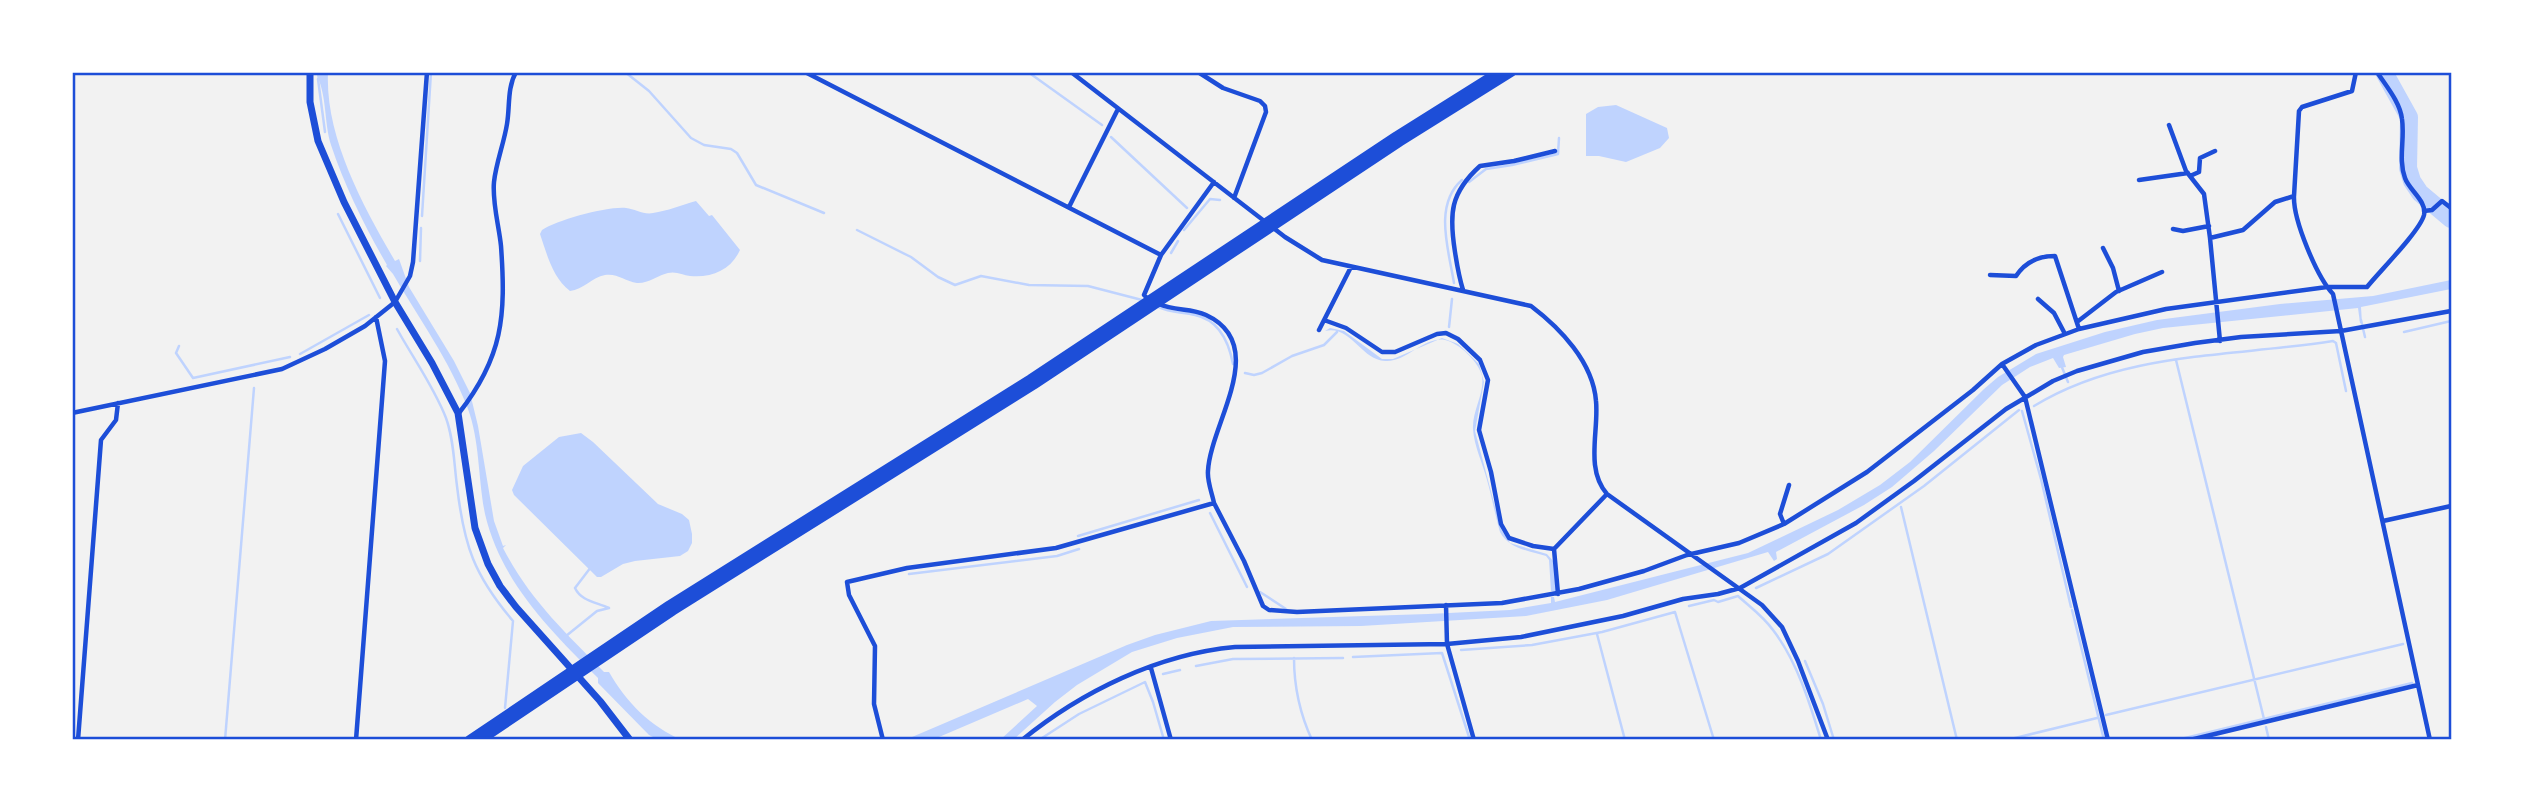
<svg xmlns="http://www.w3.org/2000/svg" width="2523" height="812" font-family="'Sofia Sans Condensed',sans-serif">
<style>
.water{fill:#bfd3fe}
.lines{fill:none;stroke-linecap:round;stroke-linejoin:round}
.stream{stroke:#bfd3fe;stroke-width:2.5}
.river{stroke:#bfd3fe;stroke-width:18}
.minor{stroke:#1d4ed8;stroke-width:4.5}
.secondary{stroke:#1d4ed8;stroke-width:7}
.motorway{stroke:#1d4ed8;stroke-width:9}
.neatline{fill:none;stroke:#1d4ed8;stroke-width:2.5}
</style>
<rect width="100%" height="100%" fill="#f2f2f2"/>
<path class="water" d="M318,72h10c-3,65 35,134 67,189l4,-2 10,28 45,74 16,32 8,33 16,95 9,25 3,-1 -3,3c27,52 61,83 101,124h5c17,30 42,55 73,68h-23l-10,-5 -51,-52v-5c-48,-48 -97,-96 -113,-164 -7,-35 -5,-72 -17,-105 -18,-48 -50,-92 -75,-135l-7,-8 1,-1c-22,-38 -42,-78 -56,-120 -7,-22 -4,-49 -14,-69z
M1616,105l51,23 2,10 -9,10 -34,14 -27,-6h-13v-42l12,-7z
M696,201l13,15 3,-1 28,35c-9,20 -28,28 -50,26 -7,-1 -14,-5 -22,-3 -9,2 -21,11 -31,10 -12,-2 -20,-10 -32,-8 -13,2 -22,15 -35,16 -18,-14 -23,-37 -30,-57l2,-4c15,-10 66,-24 84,-22 9,1 18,7 27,5 14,-2 29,-8 43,-12z
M2451,280v9l-90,18 1,16h-2l-2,-15 -195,20 -28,6 -71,21 -1,2 3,10 -7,1 -6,-10 -23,9 -28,18 -68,66 -42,36 -28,18 -88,47 1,7 -3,2 -6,-9 -161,48 -81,16 -165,10 -128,1 -56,11 -45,14 -55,33 -22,17 -42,38h-13l37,-34 -9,-7 -96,41h-27l222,-95 28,-10 56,-14 217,-7 82,-4 41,-7v-6h3l1,5 193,-49 90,-43 42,-25 30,-23 74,-73 14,-12 38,-23 69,-22 52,-12 123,-16 93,-8z
M1330,328l14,3 38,28h11l49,-21 16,6 21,20 5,18 -9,49 26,98 9,14 37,11 7,8 2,30 -5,-1 -2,-31 -3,-4c-16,-5 -37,-7 -46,-24 -5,-17 -8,-35 -13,-52 -4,-16 -13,-34 -14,-51 -1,-18 12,-36 9,-53 -3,-14 -23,-33 -37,-36 -21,-4 -39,23 -60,21 -24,-1 -34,-36 -60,-30z
M581,433l12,9 65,62 24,10 7,6 3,14v9l-4,8 -8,5 -45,5 -12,3 -22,13h-4l-83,-82 -2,-5 11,-24 36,-29z"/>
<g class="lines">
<path class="stream" d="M322,72l-4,7 7,53
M625,72l24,19 42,47 13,7 27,4 6,4 19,32 68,28
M1028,72l74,53
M1111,137l76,71
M1469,182l17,-13 26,-4 46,-11 1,-16
M338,214l42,84
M422,216l9,-144
M857,230l54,27 27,20 17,8 26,-9 48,9 59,1 54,14
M1184,230l26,-31 10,1
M1171,253l7,-12
M420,261l1,-33
M1454,283c-5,-32 -21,-78 8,-103
M1158,307c12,6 24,5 37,8 24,5 34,28 38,49
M2361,320l4,17
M1449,327l3,-28
M397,329c16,29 37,58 49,89 8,22 8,46 11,68 7,60 17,89 56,135l-8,87
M2404,332l47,-11
M179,346l-3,7 17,25 97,-21
M300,354l69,-39
M2176,360l88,359
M2061,365l7,17
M1245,373l9,2 8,-2 30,-17 32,-11 13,-13
M2034,406c90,-55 198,-49 299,-65l3,2 10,48
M2022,411l19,68 30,128
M1901,507l56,233
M1210,513l37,74
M1078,536l121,-36
M909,574l148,-18 22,-7
M1756,588l72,-34 96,-68 95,-76
M1260,592l26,17
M1689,606l25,-6 4,2 20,-6c12,11 25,20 35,34 24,31 37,74 48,110
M2072,610l32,130
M1597,634l28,106
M566,636l31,-25 12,-3c-13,-6 -28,-7 -34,-20l16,-21
M1461,650l71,-5 70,-13 73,-20 39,128
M1353,657l89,-4 28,87
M1294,658c0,28 6,56 18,82
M1805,661l18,43 11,36
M1196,666l37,-7 110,-1
M1163,674l17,-4
M2106,715l297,-71
M2266,727l3,13
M225,740l29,-352
M1039,740l40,-26 66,-32 8,20 11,38
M2007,740l90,-22
M2177,740l235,-57"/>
<path class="river" d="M2384,72l25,45 -1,51 4,13 8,12 31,26"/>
<path class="minor" d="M805,72l356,183
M1071,72l214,165 37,23 209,46c29,22 62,56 65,95 3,30 -11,68 11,93l155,111 20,22 16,34 30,79
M1198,72l25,16 37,13 5,5 1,6 -32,86
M2169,125l17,46 18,23 6,44
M2190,176l9,-4 1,-14 15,-7
M2139,180l49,-7
M2294,196l5,-85 3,-4 50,-16 4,-19
M1069,207l49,-98
M2424,211l8,-1 10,-9 9,7
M2173,229l10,2 26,-5
M2103,248l10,20 6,23
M1990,275l26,1c9,-14 22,-20 39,-20l24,73
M1463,290c-4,-13 -6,-25 -8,-38 -6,-38 -5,-59 25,-86l34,-5 41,-10
M1148,299l-4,-4 17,-40 53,-73
M2038,299l16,14 11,21
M1324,320l22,8 36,24h13l42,-18 9,-1 12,6 22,21 8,20 -9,50 12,42 10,52 8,14 24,8 21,3 4,45
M2077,322l39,-30 46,-20
M1319,330l32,-63
M2220,341l-10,-103 33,-8 32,-28 19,-6c-1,24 23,81 39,98l97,446
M2002,364l23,33 83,343
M72,413l210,-44 43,-20 40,-23 30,-24 15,-26 3,-14 14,-190
M459,413c44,-56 47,-97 42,-167 -2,-20 -9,-44 -7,-64 2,-19 10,-39 13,-58 3,-17 0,-36 9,-52
M1214,503l30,58 19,45 6,4 28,2 205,-9 77,-14 65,-18 43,-16 52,-12 45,-19 83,-52 106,-82 29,-26 34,-19 43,-16 87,-20 161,-22h40c12,-15 53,-56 57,-72 3,-14 -15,-25 -19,-37 -7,-19 0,-39 -3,-59 -2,-17 -16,-33 -25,-47
M2383,521l68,-15
M1784,524l-4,-10 9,-29
M1554,549l53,-55
M1446,605l1,39 27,96
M1151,668l20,72
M78,740l23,-300 15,-20 2,-17
M356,740l29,-379 -9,-44
M883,740l-9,-36 1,-58 -26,-51 -2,-13 60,-14 149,-20 158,-45c-2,-10 -7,-22 -6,-32 2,-47 63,-126 -2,-156 -15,-7 -32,-4 -47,-11
M1022,740c59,-48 136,-86 213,-93l212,-3 74,-7 102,-21 60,-17 35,-5 22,-6 116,-65 58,-42 92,-72 47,-28 24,-10 66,-19 52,-9 46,-6 100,-6 110,-20
M2190,740l228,-55"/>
<path class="secondary" d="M310,72v30l8,39 26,61 51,100 37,61 26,50 17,115 13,36 12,22 16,21 84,94 30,39"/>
<path class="motorway" d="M469,740l200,-135 361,-226 366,-243 102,-64
M481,740l192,-129 361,-226 366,-243 112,-70"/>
</g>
<rect width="2523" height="812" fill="none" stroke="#ffffff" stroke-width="147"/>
<rect x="74" y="74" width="2376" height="664" class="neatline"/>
</svg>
